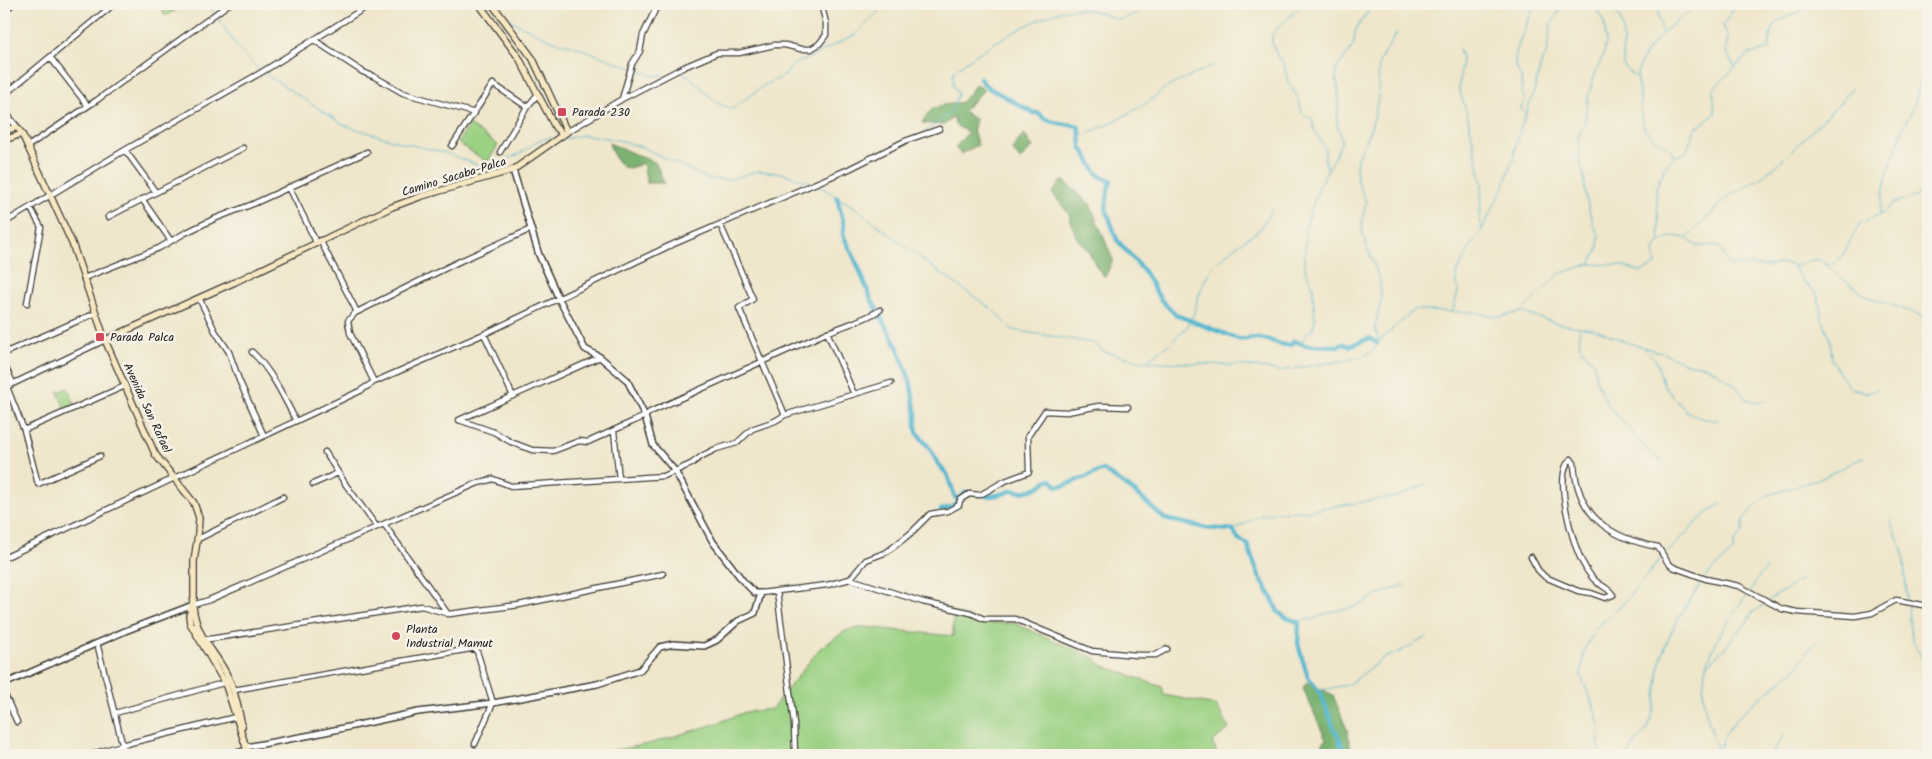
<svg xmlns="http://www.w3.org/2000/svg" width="1932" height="759" font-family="Kalam,sans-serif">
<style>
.green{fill:#9bd183;stroke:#5c7650}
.forest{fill:#7cb371;stroke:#4c6846}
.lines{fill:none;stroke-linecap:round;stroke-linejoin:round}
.stream{stroke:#52b7d0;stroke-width:1}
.canal{stroke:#52b7d0;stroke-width:4.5}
.minor-casing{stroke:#3c3a36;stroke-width:7}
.tertiary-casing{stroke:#3c3a36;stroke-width:8}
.secondary-casing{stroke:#3c3a36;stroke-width:8}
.minor{stroke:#fff;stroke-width:4.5}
.tertiary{stroke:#fff;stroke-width:5}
.secondary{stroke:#f7e8c3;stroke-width:5.5}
.poi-dot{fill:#d1495b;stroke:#f7f3e8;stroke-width:2}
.labels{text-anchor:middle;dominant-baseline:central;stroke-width:5;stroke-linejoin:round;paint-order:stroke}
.poi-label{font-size:12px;fill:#1c1c1c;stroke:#f7f3e8;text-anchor:start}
.street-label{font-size:12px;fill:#1c1c1c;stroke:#f7f3e8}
</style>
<rect width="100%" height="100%" fill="#f7f3e8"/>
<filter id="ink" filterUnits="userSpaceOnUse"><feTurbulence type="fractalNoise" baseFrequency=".02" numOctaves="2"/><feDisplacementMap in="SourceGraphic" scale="10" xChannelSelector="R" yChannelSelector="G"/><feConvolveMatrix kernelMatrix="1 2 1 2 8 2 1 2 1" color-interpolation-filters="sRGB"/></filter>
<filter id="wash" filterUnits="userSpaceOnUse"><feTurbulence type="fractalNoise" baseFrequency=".0096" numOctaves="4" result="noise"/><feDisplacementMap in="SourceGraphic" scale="20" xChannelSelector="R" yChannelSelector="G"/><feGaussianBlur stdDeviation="1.12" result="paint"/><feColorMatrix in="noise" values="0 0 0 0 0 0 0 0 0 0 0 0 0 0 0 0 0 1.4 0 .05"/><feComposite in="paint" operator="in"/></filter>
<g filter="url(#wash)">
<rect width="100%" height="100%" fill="#efe6cb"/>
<path class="green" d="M159,4h21l2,3 -17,9z
M469,125l29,20 -9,15 -3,1 -28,-18z
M68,388l7,17 -10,4 -7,-17z
M953,614l10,1 20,8h30l82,35 6,7 61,22 2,8 52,10 13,24 -17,13 6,13h-632l63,-11 66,-20 30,-12 27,-3 48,-61 27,-18 17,-3 89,9z"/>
<path class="forest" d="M976,84l8,6 -21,21 13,9 -3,11 5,14 -17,9 -6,-6 13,-16 -13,-7 -1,-8 -10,8 -22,-2c12,-22 19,-16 40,-21z
M1024,134l9,13 -13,13 -8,-11z
M609,143l47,20 8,20h-17l-4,-20c-5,2 -11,5 -16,5 -9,-1 -16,-17 -18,-25z
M1063,180l27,24 23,56 -8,17 -8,-9 -9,-18 -12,-13 -7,-23 -17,-21z
M1307,682l26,13 15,37 3,19 8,4 -44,-1 11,-14 -23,-52z"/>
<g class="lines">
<path class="stream" d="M206,4l8,9
M1304,4l-26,23 -6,9v7l5,12 7,9 4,18 10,16 4,16 10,4 2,11 11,20v12l3,8
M1612,4l8,15 3,10v36l6,7 7,5
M1660,4l-2,10 4,18
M504,15l14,9 33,16 25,7 77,29 10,-1
M217,16l22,34 21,21
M1459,49l3,9 -3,31 8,24 15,71 -2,32 2,13
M1735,67l-9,-15 2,-15 -5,-12 14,-21
M264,73l80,52 55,17 47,11 34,13 17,-2 24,-11 16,-12 15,-4
M677,73h7l5,3 28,27 15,6 31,-23 23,-11 3,-6 5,-5 13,-5 49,-25 23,-23 4,-7
M1525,114l-4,-6 4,-9c-6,-10 -2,-13 -4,-22 -2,-5 -5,-9 -6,-14 -1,-13 15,-46 20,-59
M925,132l27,-21 6,-18 -5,-8v-12c14,-17 91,-60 113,-63 11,-2 24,0 35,3 7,2 14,8 21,6 10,-2 19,-10 27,-15
M1081,135l27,-10 42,-24 15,-13 49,-23
M560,140l23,-5 31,4 28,8 66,32 20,1 29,-9 24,2 31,10
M1674,156c-4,-14 -24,-15 -30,-28 -4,-10 -3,-21 -4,-31 0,-6 -3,-12 -3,-19 1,-17 15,-35 27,-46 10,-10 24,-17 31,-28
M817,185l37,22 86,66 52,36 21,21 80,13 12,9 38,9 105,5 31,5 67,-11 15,-3 12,-6 6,-10 36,-32 14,2 42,1 29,5 21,-5 38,-38 30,-10 30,1 22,7 15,-7 -2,-15 6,-9 -4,-53 9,-21 9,-11 11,-2 10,-25 20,-15 -2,-25 36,-35 21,-5c0,-5 -1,-12 1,-17 6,-18 27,-14 38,-28
M1879,215l7,-37 18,-53 10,-19 6,-26 8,-20
M1687,238l39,-40 33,-19 17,-13 63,-62 13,-16
M1661,241l12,-5 13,2 11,8 19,-1 4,3 8,16 4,1 37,1 13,-3 14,3 19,-7 9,4 9,1 10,-9 17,-32 23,-10 10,-10 22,-6 13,-12
M1590,264l8,-15 1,-13 -6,-12 -7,-26 -2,-21 -5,-19 1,-8 -2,-12 7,-17 4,-28 6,-19 8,-18 3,-13 -2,-21 -11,-18
M1824,264l42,32 62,22
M1793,267l12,16 10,9 3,5 4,21 8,20 2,21 7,14 9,12 5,4 15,4 9,-4
M1453,310l5,-18 -2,-18 15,-29 11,-15 22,-44 9,-28 7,-28 14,-38 7,-28 6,-12 4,-28 13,-20
M1521,312l38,12 39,6 31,13 34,10 23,10 19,3 7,3 22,15 13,16 9,3 10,-2
M1579,329l1,18 14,16 2,17 12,25 45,51 9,4
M1379,341l-4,-13 6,-28 -1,-20 -17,-44 -1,-15 4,-19 -9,-22 -1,-11 1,-10 15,-34 3,-11 3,-16 1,-35 4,-9 14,-21
M1301,344l5,-10 7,-5 2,-9 -2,-25v-9l-8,-17 -1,-10 2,-18 -2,-9 14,-43 24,-48 -5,-17 2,-28 -3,-19 1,-9 16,-22 3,-17 17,-25
M1644,348l12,12 8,26 22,25 17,8 15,1
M1147,360l21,-15 20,-19 5,-10 4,-15 7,-20 8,-13 15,-15 32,-23 13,-20
M1891,520l1,6 11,25 4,48
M1233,530l26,-14 17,-4 29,-1 95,-15 26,-12
M1666,554l35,-36 21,-15
M1705,577l28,-26 1,-9 9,-10v-10l3,-6 20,-20 58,-19 40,-20
M1769,600l33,-21
M1908,603c1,24 2,44 20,61
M1296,621l18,-2 16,-7 24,-5 28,-14 23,-8
M1708,665l21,-22 7,-10 10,-9 6,-11 14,-10
M1317,691l30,-6 8,-5 28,-22 16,-6 28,-15
M1718,754c-4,-19 -14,-41 -15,-60 0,-42 27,-76 50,-108 4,-7 8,-12 14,-18
M1600,755l-2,-8 2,-15 -4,-20 -15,-36 3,-26 14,-24 24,-21 40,-48
M1628,755c5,-14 19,-21 23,-35 7,-19 5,-38 9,-57 8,-31 25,-57 43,-82
M1717,755c3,-7 5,-15 9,-22 17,-27 46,-42 69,-64 8,-8 11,-19 22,-27
M1771,755l13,-20"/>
<path class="canal" d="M980,78l4,6 5,4 45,25h4c11,12 27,10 40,13 3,7 2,13 3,20 1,4 4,7 6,10 6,11 10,23 24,24l-3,10 -2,19 11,31 26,30 18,30 15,15 62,24c8,1 13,-1 20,-1 11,0 21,8 32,7l4,-4 11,4 34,1 4,-2 6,2 21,-8 7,5
M837,197l7,28 -1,10 12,24 16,40 27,49 12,33 6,33v15l2,5 13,16 7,14 9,10 8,23 4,3
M941,510l14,-4 10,-13c10,-2 16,3 24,3 9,0 17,-3 24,-6 9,5 28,-2 34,-10h4l6,6h6l40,-16 29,20 33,29 41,9 27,2 5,9 9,5 12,32 13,22 6,14 9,6 12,4 -1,21 4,15 6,19 13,17 14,37c7,8 3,17 14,24"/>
</g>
</g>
<g filter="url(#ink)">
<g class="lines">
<defs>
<path id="minor" d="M4,11l9,-7
M314,40l49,32 12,5 28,16 72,20
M50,57l38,49
M4,95l110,-91
M622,99l10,-35 8,-13 3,-16 15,-31
M567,132l55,-33 62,-32 33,-14h22l35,-8h11l16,4h10l8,-5 7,-9v-12l-5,-19
M28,146l69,-46 132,-96
M452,146l41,-62 34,23
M125,150l30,41
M500,152l27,-45 11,-13
M289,187l27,55
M142,199l29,42
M108,217l135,-69
M4,223l121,-73 137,-78 109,-68
M720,224l33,75 -14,9 46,107
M320,240l37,72
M84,278l75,-30 26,-15 29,-14 39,-15 114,-52
M199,298l16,33 14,21 10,28 25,56
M27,303l14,-76 -11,-20
M827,332l27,62
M484,334l29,62
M252,352c19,18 32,45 44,69
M4,353l92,-40
M4,364l9,19
M374,382l-24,-49 -2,-12 7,-8 103,-51 73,-33
M7,387l17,43 14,54 62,-28
M4,388l101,-48
M459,420l35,12 17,10 21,8 21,1 26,-10 9,1 57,-26 5,-4c55,-25 111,-50 167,-75 21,-10 44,-15 63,-27
M459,420l141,-63
M24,430l101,-44
M614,431l5,48
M325,452l21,33 31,42
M313,484l25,-11
M384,524l64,90
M198,539l85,-42
M1531,557l7,13 7,7 33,14 13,2 14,5 8,-3c-4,-6 -9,-8 -15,-12 -5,-4 -11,-12 -14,-18 -11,-17 -32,-92 -13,-106l3,4c3,53 35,75 84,84l10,16 5,4 33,12 33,7 43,23 15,3 58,4 17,-3 24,-13 32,6
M4,558l356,-167 14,-9 110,-48 185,-88 180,-77 56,-28 34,-12
M850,579l73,23 48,11 13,6h31l77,32 44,4h20l11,-6
M777,591l17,133 1,31
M761,593l66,-8 23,-6 16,-19 21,-8 24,-19 19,-19 18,-3 11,-6 1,-5 9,-6 11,1 25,-14 24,-9 -1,-36 17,-25 22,1 32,-6 29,1
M193,605l16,-5 269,-117 15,-4 18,7 153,-10 27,-12 11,-8 14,-7 21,-6 15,-14 23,-8 10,-6 106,-32
M203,640l219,-34 27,8 70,-9 144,-31
M97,643l28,112
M234,690l242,-42 17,55 -18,41
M4,693l13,29
M115,713l112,-31
M89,755l33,-10 114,-28
M227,755l20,-5"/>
<path id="tertiary" d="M4,111l13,16
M4,684l121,-53 68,-26
M246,747l65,-12 107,-23 75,-9 104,-19 43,-14 20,-23 13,-3 31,2 13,-6 21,-19 17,-8 6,-20h-6l-12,-12 -30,-39 -38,-71 -22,-26 -8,-29 -18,-36 -27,-23 -15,-8 -26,-50 -20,-44 -26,-85"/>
<path id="secondary" d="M479,4l40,54 36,69 8,8
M4,131l13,-4 5,7 50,109 33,97 50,114 39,49 5,15 -1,16 -4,27v37l-5,18 1,7 35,60 21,64
M4,140l18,-6
M105,340l130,-58 157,-75 30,-11 91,-26 54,-38 -34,-73 -41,-55
M193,607c4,32 22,43 35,70 8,15 10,32 14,49
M246,745l2,10"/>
</defs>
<use href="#minor" class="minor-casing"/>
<use href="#tertiary" class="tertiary-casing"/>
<use href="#secondary" class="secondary-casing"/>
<use href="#minor" class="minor"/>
<use href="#tertiary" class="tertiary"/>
<use href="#secondary" class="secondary"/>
</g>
</g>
<g class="poi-dot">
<rect x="557" y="107" width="10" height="10" rx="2.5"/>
<rect x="95" y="332" width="10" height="10" rx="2.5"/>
<circle cx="396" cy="636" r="5"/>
</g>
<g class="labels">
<g class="poi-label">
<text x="572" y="112">Parada 230</text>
<text x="110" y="337">Parada Palca</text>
<text x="406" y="629">Planta<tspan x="406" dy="14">Industrial Mamut</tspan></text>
</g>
<g class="street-label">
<text transform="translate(454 177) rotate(-17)">Camino Sacaba-Palca</text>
<text transform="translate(147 408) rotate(65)">Avenida San Rafael</text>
</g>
</g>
<rect width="1932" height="759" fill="none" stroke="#f7f3e8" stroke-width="20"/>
</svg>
